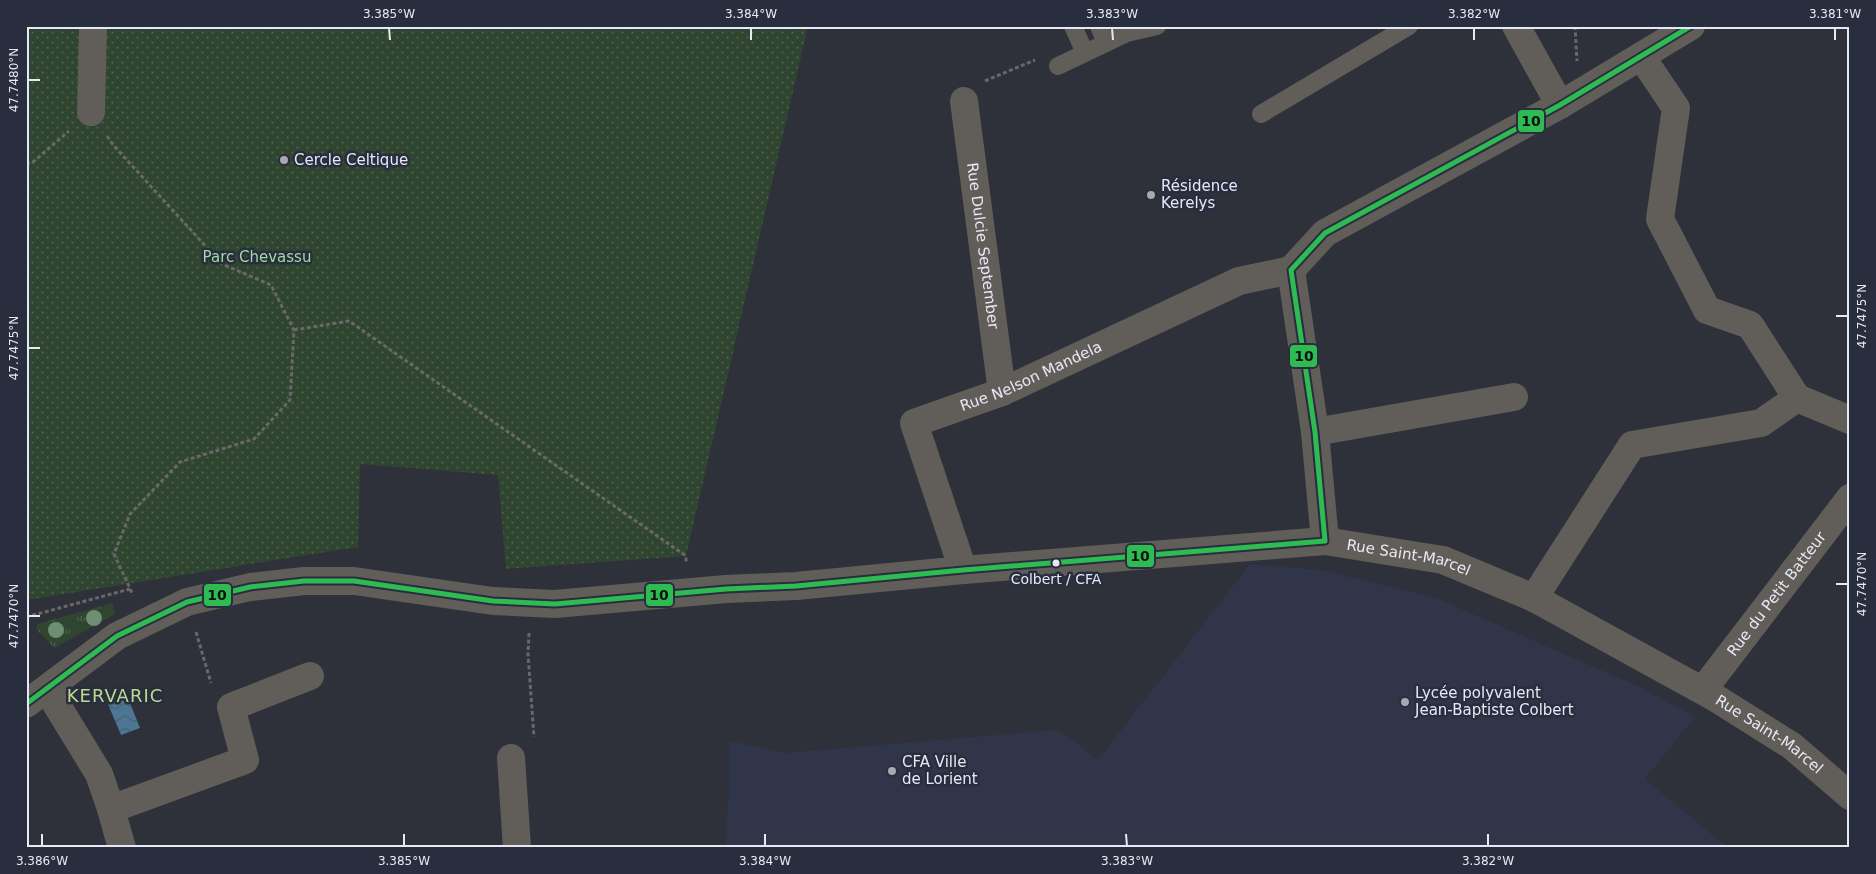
<svg xmlns="http://www.w3.org/2000/svg" width="1876" height="874" font-family="'DejaVu Sans',sans-serif">
<style>
.built{fill:#30354a}
.grass{fill:url(#grass-tufts)}
.park{fill:url(#park-dots)}
.water{fill:url(#water-waves)}
.lines{fill:none;stroke-linecap:round;stroke-linejoin:round}
.path{stroke:#696767;stroke-width:3;stroke-dasharray:4 2.5;stroke-linecap:butt}
.lane{stroke:#615e5a;stroke-width:18}
.street{stroke:#615e5a;stroke-width:28}
.bus-1-casing{stroke:#292e3f;stroke-width:9}
.bus-1{stroke:#2ebc52;stroke-width:5}
.tree{fill:#6d8e72}
.ticks{fill:none;stroke:#e6e9f5;stroke-width:2}
.poi-dot{fill:#a6a9b4;stroke:#292e3f;stroke-width:2}
.bus-dot{fill:#e6e9f5;stroke:#292e3f;stroke-width:2}
.labels{text-anchor:middle;dominant-baseline:central;stroke-width:5;stroke-linejoin:round;paint-order:stroke}
.bus-label{font-size:14px;fill:#e6e9f5;stroke:#292e3f}
.poi-label{font-size:15px;fill:#e6e9f5;stroke:#292e3f;text-anchor:start}
.street-label{font-size:15px;fill:#e6e9f5;stroke:#292e3f}
.park-label{font-size:15px;fill:#a1da9f;stroke:#292e3f}
.quarter-label{font-size:18px;letter-spacing:1px;fill:#bdd990;stroke:#292e3f}
.line-badge{stroke:#292e3f;stroke-width:2}
.pale-badge-label{font-size:14px;text-anchor:middle;font-weight:bold;fill:#111}
.neatline{fill:none;stroke:#e6e9f5;stroke-width:2}
.ticks-label{font-size:12px;text-anchor:middle;fill:#e6e9f5}
</style>
<defs>
<pattern id="grass-tufts" width="24" height="20" patternUnits="userSpaceOnUse" patternTransform="scale(1.25)"><rect width="24" height="20" fill="#2f4530"/><path d="M3 7l-1-3M5 7V3M7 7l1-3M15 17l-1-3M17 17v-4M19 17l1-3" fill="none" stroke="#4d604f"/></pattern>
<pattern id="park-dots" width="8" height="8" patternUnits="userSpaceOnUse" patternTransform="scale(1.25)"><rect width="8" height="8" fill="#2f4530"/><path d="M2 2h.1M6 6h.1" fill="none" stroke="#4d604f" stroke-width="1.8" stroke-linecap="round"/></pattern>
<pattern id="water-waves" width="16" height="10" patternUnits="userSpaceOnUse" patternTransform="scale(1.25)"><rect width="16" height="10" fill="#4d7695"/><path d="M0 5q4-4 8 0t8 0" fill="none" stroke="#496073"/></pattern>
</defs>
<rect width="100%" height="100%" fill="#2e313a"/>
<path class="built" d="M1250,564l71,6 115,28 204,89 55,30 -50,62 83,69h-1003l4,-59 1,-48 56,12 269,-23 19,11 24,19z"/>
<path class="grass" d="M113,603l2,11 -61,34 -17,-18v-6z"/>
<path class="park" d="M26,26h782l-122,530 -180,13 -8,-94 -138,-11 -2,83 -332,53z"/>
<path class="water" d="M124,688l16,40 -19,7 -16,-38z"/>
<g class="lines">
<path class="path" d="M1575,26l2,35
M985,81l50,-21
M107,136l7,10 108,118 49,21 23,45 -4,70 -36,39 -74,23 -50,52 -16,40 19,41
M26,164l7,-2 36,-31
M294,330l55,-9 337,235v8
M26,617l104,-28
M196,632l15,51
M529,633l-1,21 6,83"/>
<path class="lane" d="M1073,26l12,27
M1099,26l7,17
M1058,66l69,-33 30,-7
M1261,114l148,-88"/>
<g class="street">
<path d="M1516,26l44,79"/>
<path d="M1641,56l35,52 -16,111 47,91 43,15 47,73 53,22"/>
<path id="s1" d="M964,101l38,291"/>
<path d="M91,112l2,-86"/>
<path d="M1315,432l199,-35"/>
<path d="M1325,541l-10,-109 -24,-162 34,-37 235,-128 131,-79"/>
<path id="s2" d="M963,570l-49,-147 88,-31 237,-111 52,-11"/>
<path d="M1534,598l98,-153 129,-22 36,-25"/>
<path d="M47,689l52,85 12,35 11,39"/>
<path id="s3" d="M1703,690l147,-192"/>
<path id="s4" d="M26,704l91,-68 70,-34 63,-15 54,-6h50l139,20 62,3 171,-15 70,-3 167,-16 362,-29 118,19 91,38 180,99 78,49 58,50"/>
<path d="M511,758l6,90"/>
<path d="M111,809l134,-49 -14,-53 79,-31"/>
</g>
<defs>
<path id="bus-1" d="M1325,541l-10,-109 -24,-162 34,-37 235,-128 131,-79
M26,704l91,-68 70,-34 63,-15 54,-6h50l139,20 62,3 171,-15 70,-3 167,-16 362,-29"/>
</defs>
<use href="#bus-1" class="bus-1-casing"/>
<use href="#bus-1" class="bus-1"/>
</g>
<g class="tree">
<circle cx="94" cy="618" r="8"/>
<circle cx="56" cy="630" r="8"/>
</g>
<path class="ticks" d="M389,28l1,12M751,28v12M1112,28l1,12M1474,28v12M1835,28v12M28,80h12M1836,316h12M28,348h12M1836,584h12M28,616h12M42,834v12M404,834v12M765,834v12M1126,834l1,12M1488,834v12"/>
<g class="poi-dot">
<circle cx="284" cy="160" r="5"/>
<circle cx="1151" cy="195" r="5"/>
<circle cx="1405" cy="702" r="5"/>
<circle cx="892" cy="771" r="5"/>
</g>
<circle class="bus-dot" cx="1056" cy="563" r="4.5"/>
<g class="labels">
<g class="bus-label">
<text x="1056" y="579">Colbert / CFA</text>
</g>
<g class="poi-label">
<text x="294" y="160">Cercle Celtique</text>
<text x="1161" y="186">Résidence<tspan x="1161" dy="17">Kerelys</tspan></text>
<text x="1415" y="693">Lycée polyvalent<tspan x="1415" dy="17">Jean-Baptiste Colbert</tspan></text>
<text x="902" y="762">CFA Ville<tspan x="902" dy="17">de Lorient</tspan></text>
</g>
<g class="street-label">
<text stroke="none"><textPath href="#s1" startOffset="146">Rue Dulcie September</textPath></text>
<text stroke="none"><textPath href="#s2" startOffset="281">Rue Nelson Mandela</textPath></text>
<text stroke="none"><textPath href="#s4" startOffset="1421">Rue Saint-Marcel</textPath></text>
<text stroke="none"><textPath href="#s3" startOffset="121">Rue du Petit Batteur</textPath></text>
<text stroke="none"><textPath href="#s4" startOffset="1826">Rue Saint-Marcel</textPath></text>
</g>
<g class="park-label">
<text x="257" y="257">Parc Chevassu</text>
</g>
<g class="quarter-label">
<text x="115" y="695">KERVARIC</text>
</g>
</g>
<g class="line-badge">
<rect x="1517" y="109" width="28" height="24" rx="5" fill="#2ebc52"/>
<rect x="1289" y="344" width="29" height="24" rx="5" fill="#2ebc52"/>
<rect x="1126" y="544" width="29" height="24" rx="5" fill="#2ebc52"/>
<rect x="203" y="583" width="29" height="24" rx="5" fill="#2ebc52"/>
<rect x="645" y="583" width="29" height="24" rx="5" fill="#2ebc52"/>
</g>
<g class="pale-badge-label">
<text x="1531" y="126">10</text>
<text x="1304" y="361">10</text>
<text x="1140" y="561">10</text>
<text x="217" y="600">10</text>
<text x="659" y="600">10</text>
</g>
<rect width="1876" height="874" fill="none" stroke="#292e3f" stroke-width="55"/>
<rect x="28" y="28" width="1820" height="818" class="neatline"/>
<g class="ticks-label">
<text x="389" y="18">3.385°W</text>
<text x="751" y="18">3.384°W</text>
<text x="1112" y="18">3.383°W</text>
<text x="1474" y="18">3.382°W</text>
<text x="1835" y="18">3.381°W</text>
<text transform="translate(14 80) rotate(-90)" y="4">47.7480°N</text>
<text transform="translate(1862 316) rotate(-90)" y="4">47.7475°N</text>
<text transform="translate(14 348) rotate(-90)" y="4">47.7475°N</text>
<text transform="translate(1862 584) rotate(-90)" y="4">47.7470°N</text>
<text transform="translate(14 616) rotate(-90)" y="4">47.7470°N</text>
<text x="42" y="865">3.386°W</text>
<text x="404" y="865">3.385°W</text>
<text x="765" y="865">3.384°W</text>
<text x="1127" y="865">3.383°W</text>
<text x="1488" y="865">3.382°W</text>
</g>
</svg>
